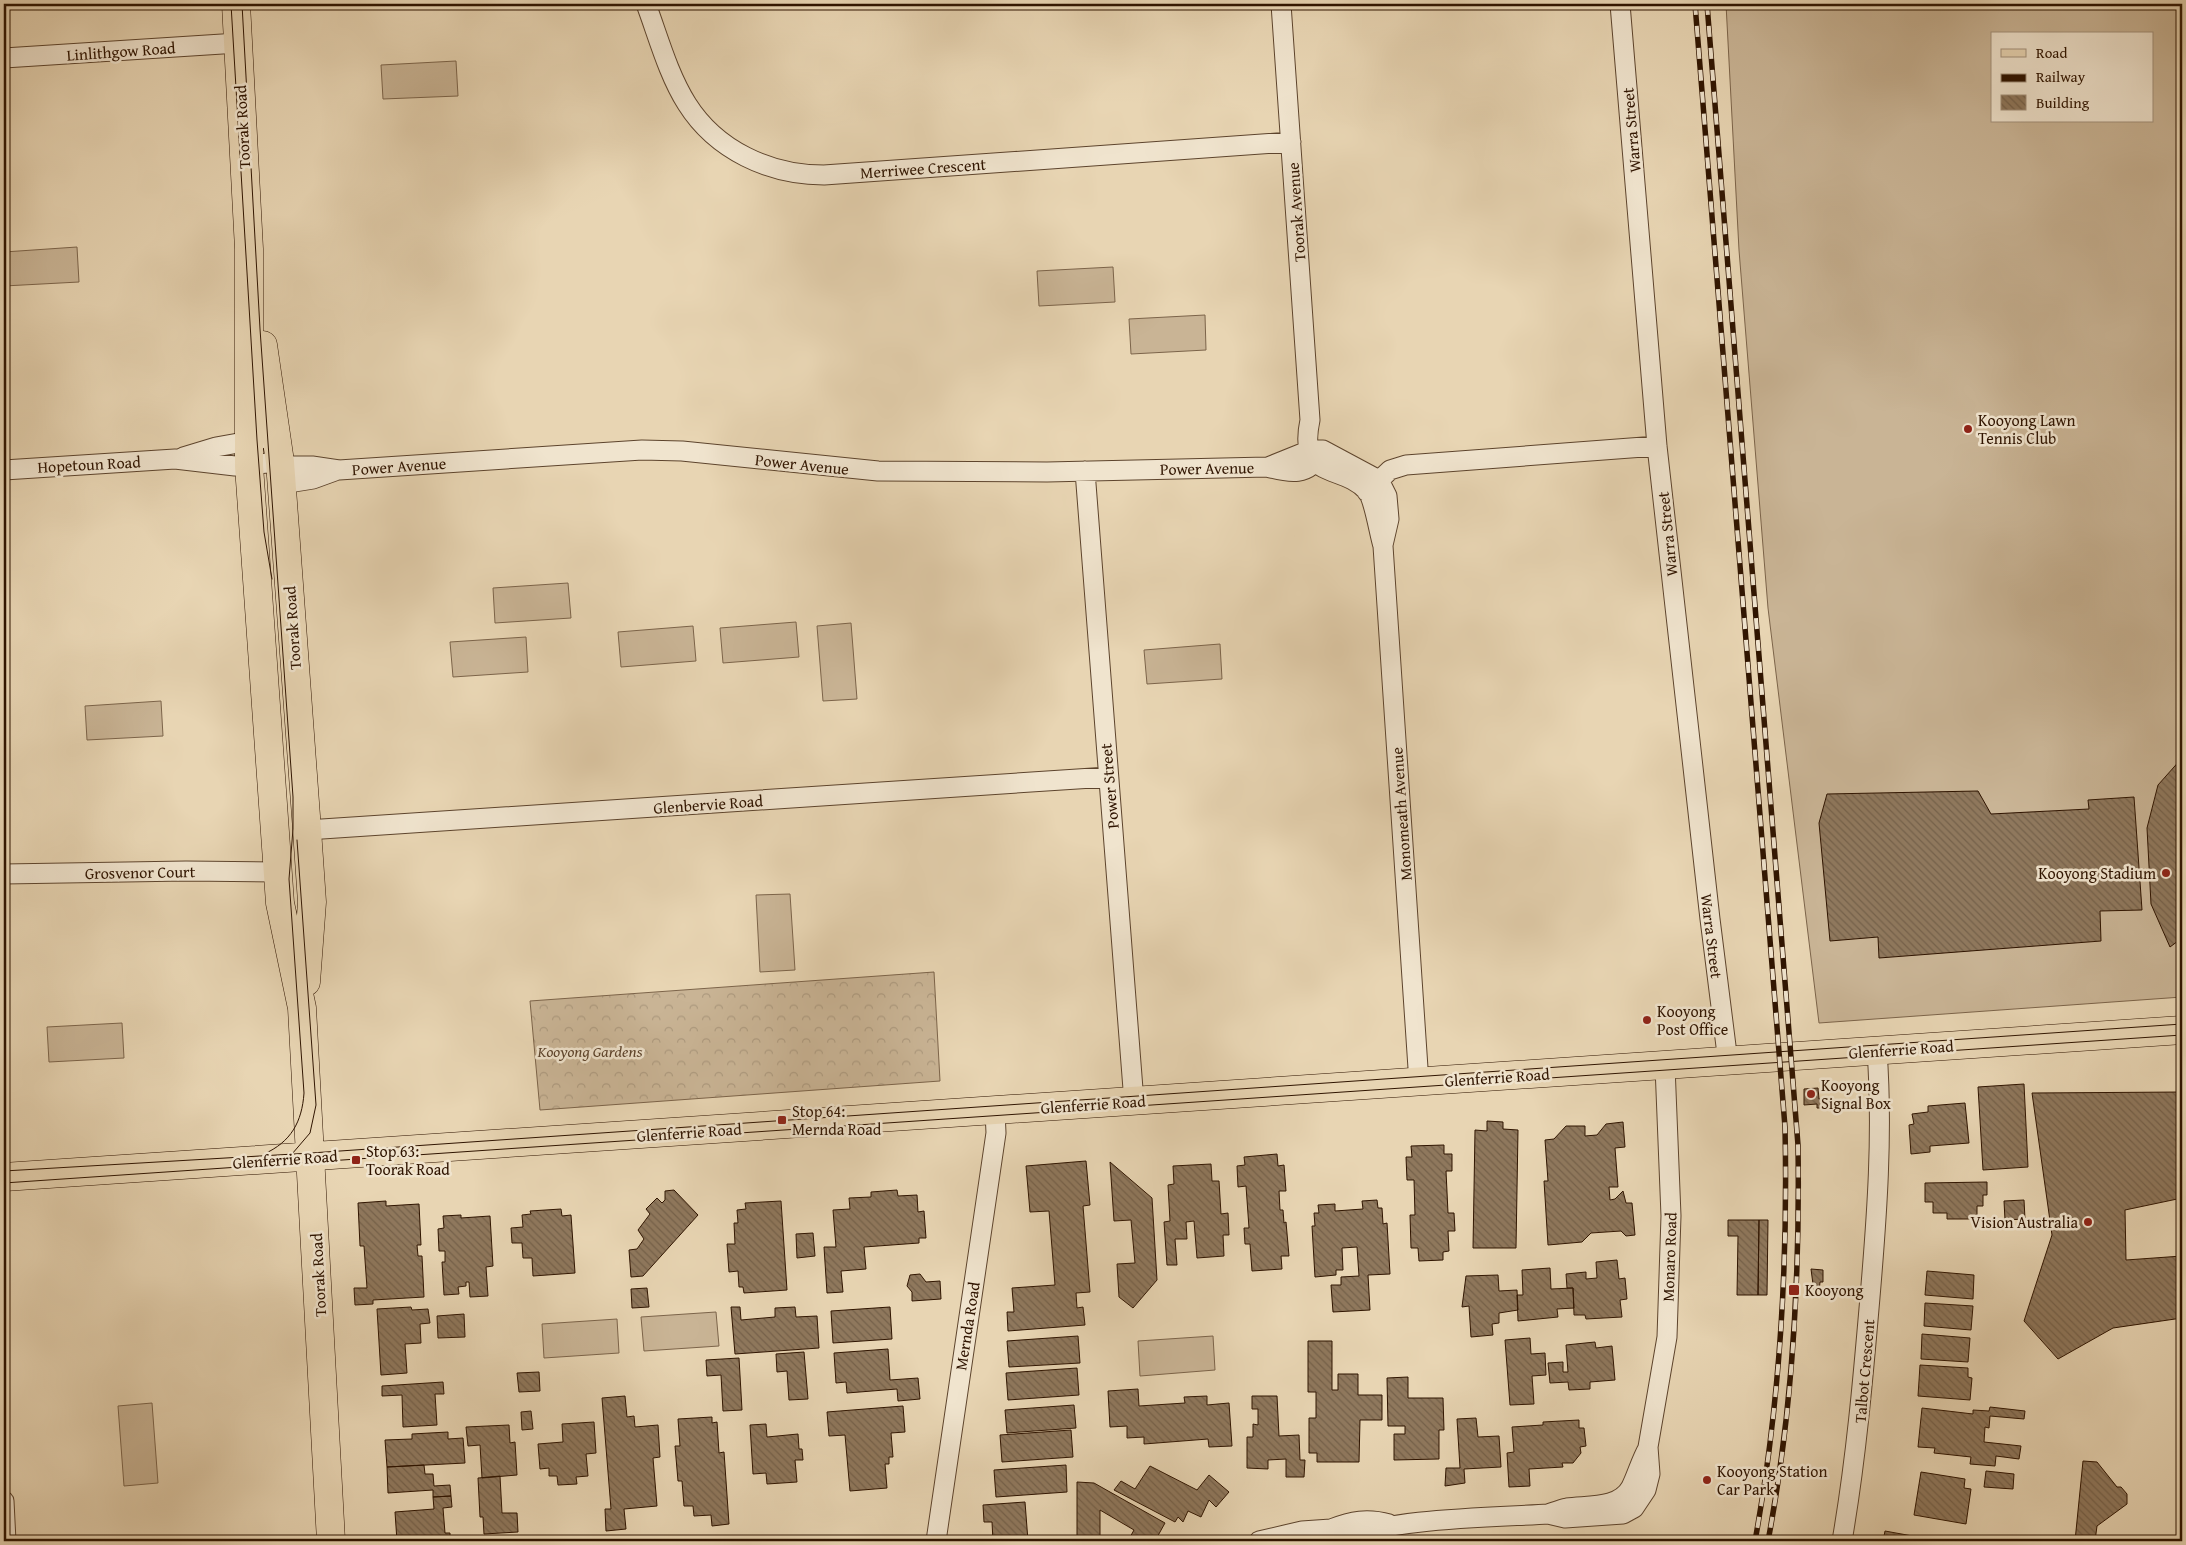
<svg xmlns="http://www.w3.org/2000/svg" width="2186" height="1545" font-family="'Gentium Book Plus',serif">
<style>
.forest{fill:url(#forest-crowns);stroke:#7c644a}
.pitch{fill:#c9b495;stroke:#7c644a;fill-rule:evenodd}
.building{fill:url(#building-back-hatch);stroke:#2f1400}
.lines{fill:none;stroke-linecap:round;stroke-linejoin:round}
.minor-casing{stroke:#5d442d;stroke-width:21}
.primary-casing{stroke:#2f1400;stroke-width:29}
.minor{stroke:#f0e4ce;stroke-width:19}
.primary{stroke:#e8d5b3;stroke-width:28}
.tram{stroke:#2f1400;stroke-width:1}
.rail-casing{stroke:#2f1400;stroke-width:5.5}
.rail{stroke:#f0e4ce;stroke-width:4;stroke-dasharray:11;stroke-linecap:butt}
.poi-dot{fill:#8f2418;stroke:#f0e4ce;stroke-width:2}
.labels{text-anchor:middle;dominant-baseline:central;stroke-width:5;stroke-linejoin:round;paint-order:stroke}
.street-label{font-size:16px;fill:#2f1400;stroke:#f0e4ce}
.poi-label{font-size:16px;fill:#2f1400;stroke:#f0e4ce;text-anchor:start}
.park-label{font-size:16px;font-style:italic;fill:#5d442d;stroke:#f0e4ce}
</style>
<defs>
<pattern id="forest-crowns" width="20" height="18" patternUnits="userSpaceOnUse" patternTransform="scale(1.25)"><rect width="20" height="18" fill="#c9b495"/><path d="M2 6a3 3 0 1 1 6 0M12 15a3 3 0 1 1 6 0" fill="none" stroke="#ad9a7f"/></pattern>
<pattern id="building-back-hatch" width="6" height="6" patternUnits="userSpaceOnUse" patternTransform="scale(1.25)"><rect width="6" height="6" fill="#8f785d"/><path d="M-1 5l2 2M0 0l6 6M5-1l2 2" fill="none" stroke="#75614a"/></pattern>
</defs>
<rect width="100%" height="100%" fill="#e8d5b3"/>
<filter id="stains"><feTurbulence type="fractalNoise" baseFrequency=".004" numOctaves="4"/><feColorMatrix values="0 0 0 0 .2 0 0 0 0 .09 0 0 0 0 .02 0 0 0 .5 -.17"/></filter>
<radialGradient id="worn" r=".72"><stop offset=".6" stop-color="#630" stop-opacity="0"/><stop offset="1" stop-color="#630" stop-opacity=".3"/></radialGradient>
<path class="forest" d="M934,972l6,109 -400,29 -10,-109z"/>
<path class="pitch" d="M1726,4h456v993l-363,26 -51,-415 -29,-358zM1992,34h160v87h-160z
M456,61l2,35 -75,3 -2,-34z
M77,247l2,35 -75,4v-34z
M1113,267l2,35 -76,4 -2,-35z
M1205,315l1,35 -75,4 -2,-35z
M568,583l3,35 -76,5 -2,-35z
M796,622l3,35 -76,6 -3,-35z
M851,623l6,76 -34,2 -6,-75z
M693,626l3,35 -75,6 -3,-35z
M526,637l2,35 -75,5 -3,-35z
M1220,644l2,35 -75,5 -3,-34z
M161,701l2,35 -76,4 -2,-34z
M790,894l5,76 -35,2 -4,-77z
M122,1023l2,35 -75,4 -2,-35z
M716,1312l3,34 -75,5 -3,-34z
M617,1319l2,34 -75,5 -2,-34z
M1213,1336l2,34 -75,6 -2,-35z
M152,1403l6,80 -34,3 -6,-80z"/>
<path class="building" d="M2182,758v180l-12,9 -19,-43 -4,-76 11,-43z
M1978,791l13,23 98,-5 -1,-9 46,-3 8,113 -42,1 1,30 -222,17 -1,-21 -48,4 -11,-118 8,-29z
M2024,1084l4,83 -45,3 -5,-83z
M1818,1088l1,11h3v9h-5v-4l-13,1v-16z
M2182,1092v106l-57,12 1,50 56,-4v62l-69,10 -55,31 -34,-38 28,-86 -20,-142z
M1965,1103l4,40 -39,3v6l-19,2 -2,-29 5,-1 -2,-10 16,-2v-6z
M1487,1121l16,1v7l15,1 -2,118h-43l2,-118 12,1z
M1623,1122l2,25 -10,1 3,39h-9l1,13 5,-1 8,-8 3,12h6l3,32 -9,1 -5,-5 -30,2 -9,9 -34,3 -4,-64h4l-3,-41 9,-1 12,-13h19v10l12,-1 9,-11z
M1444,1145v9h8v17h-6l2,42h6l1,18h-7l1,20 -6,1v8l-24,1 -1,-13h-7l-1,-33h5l-1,-35h-7l-1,-23h6l-1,-11z
M1277,1154l1,12 6,-1 2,26h-7l1,19h3l1,13 2,-1 3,34h-8l1,13 -30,2 -2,-27h-5l-1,-16h5l-3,-42 -8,1 -1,-21 8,-1 -1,-8z
M1086,1161l4,44 -7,1 7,86 -14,1 1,15 6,-1 2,18 -77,6 -1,-19h7l-2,-24 43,-3 -6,-74 -19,1 -4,-46z
M1110,1162l42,36 5,82 -24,28 -14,-11 -2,-33 18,-1 -4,-43 -17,1z
M1211,1164l1,17h7l2,33 7,-1 1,22h-6l1,21 -27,2 -3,-37 -8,1 1,17h-12l2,26h-10l-3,-43 6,-1 -2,-36 6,-1 -1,-18z
M1987,1182v13h-4v11h-6v13h-30v-6h-14v-11h-8v-19z
M674,1190l24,25 -55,61 -12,1 -2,-27 8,-1 7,-10 -6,-9 12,-16 -4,-5 11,-11 5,5 3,-3v-9z
M897,1190l1,6 19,-1 1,17 6,-1 2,27h-7v5l-55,4 2,22 -25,2 2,21 -16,1 -3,-46h12l-3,-37 17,-1 -1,-11 22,-1v-5z
M1377,1200l1,8h4l1,16 4,-1 3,51 -22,1 2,35 -37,2 -2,-27h10v-8l18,-1 -2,-29 -15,1 1,22h-7v5l-21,2 -3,-51h3l-1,-13h5l-1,-8 17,-1v7l28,-2 -1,-8z
M2024,1200l1,19 -20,1 -1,-19z
M386,1201v5l33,-2 2,41h-4l1,11h4l2,41 -51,3v4l-18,1 -1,-17h13l-3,-42h-4l-2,-43z
M781,1201l6,89 -43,3 -1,-6h-4l-1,-16 -9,1 -2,-28h8l-1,-21h4l-1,-13 9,-1 -1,-6z
M561,1209l1,7 9,-1 4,58 -42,3 -1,-18h-9l-1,-15h-10l-1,-15 12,-1 -1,-12 9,-1 -1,-3z
M461,1215v3l29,-2 3,50 -7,1 2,29 -18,1 -1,-15h-3v4l-8,1 1,7 -15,1 -2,-33h3v-11h-6l-1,-22 6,-1 -1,-12z
M1728,1220h31l-1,75h-21l1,-59h-10z
M1759,1220h9l-1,75h-9z
M813,1233l2,23 -18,2 -1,-24z
M1617,1260l2,19 6,-1 2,21 -7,1 2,17 -36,2 -1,-4h-11l-1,-27h-6l-1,-14 20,-2v7l11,-1 -1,-16z
M1550,1268l1,21 22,-1 1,20 -17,1 1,8 -40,4 -1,-26h6l-1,-25z
M1811,1269l12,1v12h-3l-1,10h-5z
M1927,1271l47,4 -1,24 -48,-4z
M920,1274l6,8 14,-1 1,18 -29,2v-9l-5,-6 3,-11z
M1498,1275l1,16 18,-1 1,20 -19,3v10l-7,1 1,11 -22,2 -2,-31 -7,1 4,-31z
M647,1288l2,19 -17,1 -1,-19z
M1925,1303l48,3 -2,24 -47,-4z
M411,1307l1,3 16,-1 2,14 -10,1 1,19 -16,1 2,29 -26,2 -4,-66z
M731,1307h9l1,13 34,-3v-9l20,-1 1,10 21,-1 2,32 -84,6z
M890,1307l2,32 -59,4 -2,-32z
M464,1314l1,23 -27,1 -1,-22z
M1922,1334l48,4 -2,24 -47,-3z
M1078,1336l2,27 -71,4 -2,-26z
M1530,1338l1,16 14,-1 1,22 -14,1 2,28 -24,1 -5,-65z
M1308,1341h24v49h6v-16h20v21h24v25h-22l-1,42h-42v-9h-8v-35h7v-26h-8z
M1595,1342l1,6 16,-2 3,34 -25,2v7l-21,1 -1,-8 -18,1 -2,-20 15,-1v10h5l-2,-27z
M888,1349l2,31 28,-2 2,21 -22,2 -1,-12 -50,4 -1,-11 -10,1 -2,-30z
M804,1352l4,47 -19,1 -2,-29 -10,1 -1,-18z
M739,1358l3,52 -19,1 -2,-36 -14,1 -1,-16z
M1920,1365l48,3v9l4,1 -2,22 -52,-4z
M1077,1368l2,27 -71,5 -2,-27z
M539,1372l1,19 -21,1 -2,-19z
M1408,1377v21h35l1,32h-5v29l-45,1v-26h11v-8h-17l-1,-48z
M443,1382l1,12h-9l2,31 -34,2 -1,-32 -20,1v-10z
M1138,1389l1,17 46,-3 -1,-6 23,-1v9l22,-2 3,43 -23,1 -1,-8 -64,5v-7l-17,1v-12l-17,1 -2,-36z
M625,1396l2,21 7,-1 1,11 23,-2 2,32 -7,1 4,48 -33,3 2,20 -20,2 -1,-22h6l-9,-111z
M1252,1396h25l2,40 20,-1 1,25h5l-1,17h-18v-18l-18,1v9l-21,-1v-31h6v-13l5,1v-16h-6z
M1074,1405l2,23 -69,5 -2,-23z
M903,1406l2,26 -14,1 2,24h-4v7h-4l2,24 -37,3 -5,-56 -16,1 -2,-24z
M1990,1407l35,4 -1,8 -34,-3 -1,12 -4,-1 -1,15 37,4 -2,13 -23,-3 -1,10 -25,-2 1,-7 -37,-4 1,-5 -17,-1 4,-39 51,6v-4l16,1z
M531,1411l2,18 -11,1 -1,-18z
M712,1417v6l5,-1 2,31 5,-1 5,72 -17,2 -1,-11 -17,1 -1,-10h-9l-2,-25h-4l-3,-35h5l-2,-27z
M1476,1418l2,19 21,-1 2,31 -37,2 1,14 -20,3 1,-18h14l-3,-49z
M1579,1420v8h5l2,18 -6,1 1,6 -8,10h-11l1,4 -34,2 1,17 -21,1 -2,-34 7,-1 -2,-25 31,-2v-3z
M594,1422l2,31 -10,1 2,22 -12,1 1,7 -19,1 -1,-9h-8v-8l-9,1 -2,-25 25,-2 -1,-18z
M766,1424l1,13 31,-3 1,15h3l1,11h-8l2,22 -30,2 -1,-11 -13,1 -3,-49z
M509,1425l1,18 5,-1 2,33 -35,3 -2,-33 -12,1 -2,-19z
M1071,1430l2,27 -71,5 -2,-27z
M448,1432v7l15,-1 2,25 -78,4 -2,-27 27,-1v-5z
M2083,1461l14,1 20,25h4l6,7v10l-30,22 -2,15h-20z
M424,1465l1,9h8l1,12 16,-1 1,11 -18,1v-7l-45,3 -1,-26z
M1066,1465l1,27 -71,5 -2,-27z
M1150,1466l47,24 12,-15 20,17 -13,15 -7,-7 -8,17 -13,-6 -5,11 -5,-5 -3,5 -61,-32 7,-9 14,8z
M1986,1471l28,3 -1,15 -29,-2z
M1921,1472l44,7 -1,9 7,1 -5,35 -52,-9z
M500,1476l2,37h15l1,19 -34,2 -1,-17h-3l-2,-39z
M1077,1482l17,1 71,40 -10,18h-23l-3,-2 5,-9 -34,-20v31h-23z
M451,1496l1,11 -9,1 2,25h5v8h-53l-2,-29 39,-3 -1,-12z
M1025,1502l3,39h-35l-1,-19h-8l-1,-17z
M1885,1531l44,8v2h-46z"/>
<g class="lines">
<defs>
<path id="minor" d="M646,4c12,32 22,70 41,100 29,46 82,71 137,71l467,-33
M1281,4l29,416c-13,62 32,43 57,71 7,8 12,42 16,55l36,537
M1620,4l37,442 53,473 18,143
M4,58l234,-15
M183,457l33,-10 45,-8
M281,466h31l27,4 303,-20 40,1 196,20 169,1 220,-5c22,6 42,10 54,-14
M1268,467l42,-17h13l56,30 8,16 2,23 -6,26
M4,470l171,-11 60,7 45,-4
M1085,471l49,631
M282,484l31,-5 22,-8
M1367,492l23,-22 16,-5 251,-19
M307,830l801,-53
M4,874l182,-3 91,1
M4,1501l2,40
M1548,1514l17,4 58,-4 11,-6 12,-18 4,-16 -2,-27 19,-110 4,-121 -6,-150
M1328,1536l3,-7c21,-8 36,-11 58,-5
M936,1541l60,-408 -1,-22
M1259,1541l43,-10 29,-2 17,11
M1346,1541c28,-23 161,-24 202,-27 6,-2 13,-5 19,-6 21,-3 52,1 64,-21 6,-12 10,-27 17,-39
M1842,1541c14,-81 21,-162 28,-244 7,-82 13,-165 7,-246"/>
<path id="primary" d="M236,4l13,245v217l31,437 22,105 29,533
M263,345l17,117 27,368 5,72 -6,80
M4,1177l2178,-147"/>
</defs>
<use href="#minor" class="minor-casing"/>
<use href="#primary" class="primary-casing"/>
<use href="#minor" class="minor"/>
<use href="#primary" class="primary"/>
<path class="tram" d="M231,4l26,436 7,92 8,47
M242,4l18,325 33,468v32l-4,50 15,214c-2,29 -13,49 -40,61
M292,1154l18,-21 6,-28 -19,-265
M4,1171l307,-18 1871,-129
M4,1183l2178,-148"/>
<defs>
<path id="rail" d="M1695,4l90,1123c3,139 -5,277 -30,414
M1707,4l91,1141c2,133 -5,265 -30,396"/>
</defs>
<use href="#rail" class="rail-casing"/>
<use href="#rail" class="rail"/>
</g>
<g class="poi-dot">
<circle cx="1968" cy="429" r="5"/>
<circle cx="2166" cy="873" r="5"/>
<circle cx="1647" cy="1020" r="5"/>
<circle cx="1811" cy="1094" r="5"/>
<rect x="777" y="1115" width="10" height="10" rx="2.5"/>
<rect x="351" y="1155" width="10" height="10" rx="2.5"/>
<circle cx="2088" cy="1222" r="5"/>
<rect x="1788" y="1284" width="12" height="12" rx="2.5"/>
<circle cx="1707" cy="1480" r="5"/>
</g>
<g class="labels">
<g class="street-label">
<text transform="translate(121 51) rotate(-4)">Linlithgow Road</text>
<text transform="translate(242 127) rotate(-93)">Toorak Road</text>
<text transform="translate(1631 130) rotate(-95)">Warra Street</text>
<text transform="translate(923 168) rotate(-4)">Merriwee Crescent</text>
<text transform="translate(1296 212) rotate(-94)">Toorak Avenue</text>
<text transform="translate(89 464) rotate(-3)">Hopetoun Road</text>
<text transform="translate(802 464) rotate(6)">Power Avenue</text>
<text transform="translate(399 466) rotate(-4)">Power Avenue</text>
<text transform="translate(1207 468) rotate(-1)">Power Avenue</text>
<text transform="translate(1667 534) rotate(-96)">Warra Street</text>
<text transform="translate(292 628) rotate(-94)">Toorak Road</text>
<text transform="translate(1109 786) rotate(-95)">Power Street</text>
<text transform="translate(708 804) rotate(-4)">Glenbervie Road</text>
<text transform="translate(1401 814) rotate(-94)">Monomeath Avenue</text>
<text transform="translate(140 872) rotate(-1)">Grosvenor Court</text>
<text transform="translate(1712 936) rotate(83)">Warra Street</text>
<text transform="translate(1901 1049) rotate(-4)">Glenferrie Road</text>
<text transform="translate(1497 1077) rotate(-4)">Glenferrie Road</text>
<text transform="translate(1093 1104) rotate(-4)">Glenferrie Road</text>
<text transform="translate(689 1132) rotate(-4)">Glenferrie Road</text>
<text transform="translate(285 1159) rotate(-4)">Glenferrie Road</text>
<text transform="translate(1669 1257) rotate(-88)">Monaro Road</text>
<text transform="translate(318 1275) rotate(-93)">Toorak Road</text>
<text transform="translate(967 1326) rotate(-81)">Mernda Road</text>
<text transform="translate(1864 1371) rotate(-85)">Talbot Crescent</text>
</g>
<g class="poi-label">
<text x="1978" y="420">Kooyong Lawn<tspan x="1978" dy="18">Tennis Club</tspan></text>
<text x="2156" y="873" text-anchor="end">Kooyong Stadium</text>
<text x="1657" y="1011">Kooyong<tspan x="1657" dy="18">Post Office</tspan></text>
<text x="1821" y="1085">Kooyong<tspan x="1821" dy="18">Signal Box</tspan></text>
<text x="792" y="1111">Stop 64:<tspan x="792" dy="18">Mernda Road</tspan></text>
<text x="366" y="1151">Stop 63:<tspan x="366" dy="18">Toorak Road</tspan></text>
<text x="2078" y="1222" text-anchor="end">Vision Australia</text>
<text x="1805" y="1290">Kooyong</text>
<text x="1717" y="1471">Kooyong Station<tspan x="1717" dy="18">Car Park</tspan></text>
</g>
<g class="park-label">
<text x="590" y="1051">Kooyong Gardens</text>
</g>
</g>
<rect width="2186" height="1545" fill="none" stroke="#e8d5b3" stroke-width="20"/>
<rect x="5" y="5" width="2176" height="1535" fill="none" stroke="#2f1400" stroke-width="2.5"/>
<rect x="10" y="10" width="2166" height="1525" fill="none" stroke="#2f1400"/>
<rect x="1991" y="32" width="162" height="90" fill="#f0e4ce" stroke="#a3917c"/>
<rect x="2001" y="49" width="25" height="8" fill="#e8d5b3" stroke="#a3917c"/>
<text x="2036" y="58" font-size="15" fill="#2f1400">Road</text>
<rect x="2001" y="74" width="25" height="8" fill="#2f1400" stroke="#a3917c"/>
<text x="2036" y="82" font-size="15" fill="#2f1400">Railway</text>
<rect x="2001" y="95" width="25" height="15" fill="url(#building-back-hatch)" stroke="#a3917c"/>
<text x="2036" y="108" font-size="15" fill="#2f1400">Building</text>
<rect width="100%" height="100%" filter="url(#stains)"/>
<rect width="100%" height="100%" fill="url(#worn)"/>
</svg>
